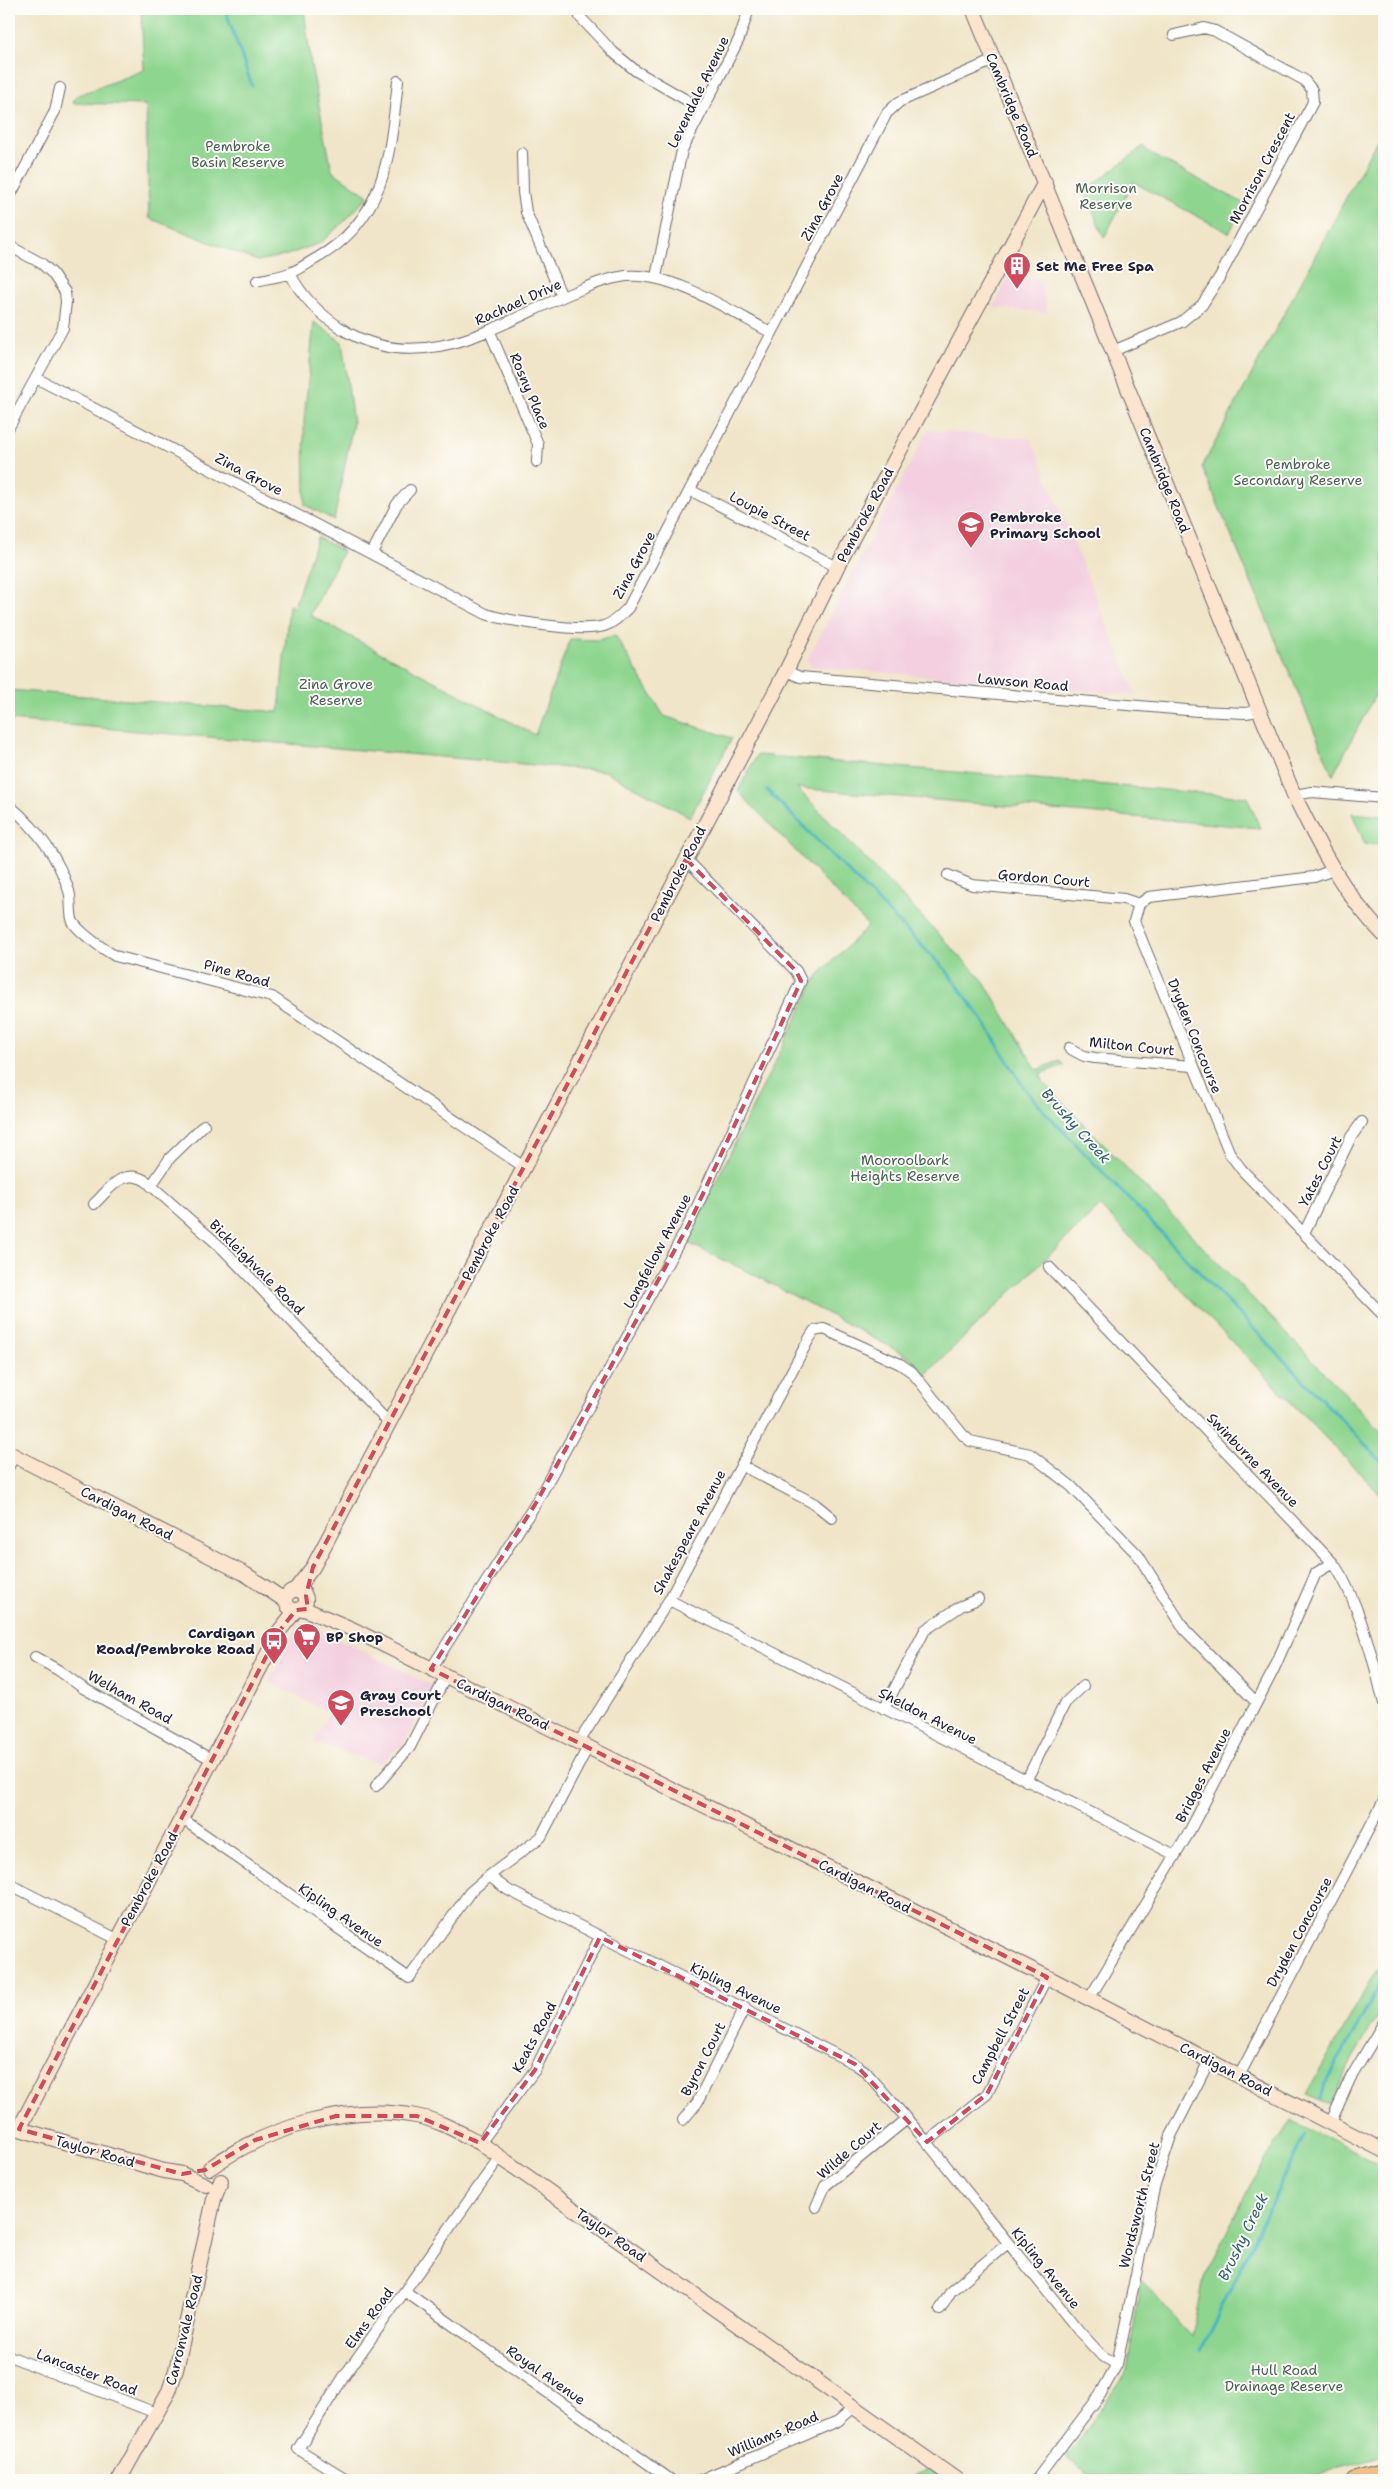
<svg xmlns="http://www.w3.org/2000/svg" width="1393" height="2489" font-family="'Shantell Sans',sans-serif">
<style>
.built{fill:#f3cfdf}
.green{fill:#8ed58f;stroke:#587c65}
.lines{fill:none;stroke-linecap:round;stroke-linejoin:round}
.stream{stroke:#43b1bf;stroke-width:3}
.street-casing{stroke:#6a666c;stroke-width:12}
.secondary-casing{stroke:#6a666c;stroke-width:16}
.primary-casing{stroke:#6a666c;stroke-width:17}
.street{stroke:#fff;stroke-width:10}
.secondary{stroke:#fbe5cf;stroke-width:14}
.primary{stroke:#f6be87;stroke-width:15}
.marked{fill:none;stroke:#d1495b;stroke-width:4;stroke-dasharray:10 6;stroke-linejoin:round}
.labels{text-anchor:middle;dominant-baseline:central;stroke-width:4;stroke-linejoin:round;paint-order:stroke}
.street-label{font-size:14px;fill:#22223b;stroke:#fdfcf7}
.park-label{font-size:14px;fill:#486158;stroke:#fdfcf7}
.poi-label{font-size:14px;font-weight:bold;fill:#22223b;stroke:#fdfcf7;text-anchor:start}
.water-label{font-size:15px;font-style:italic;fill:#316276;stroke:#fdfcf7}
</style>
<rect width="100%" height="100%" fill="#fdfcf7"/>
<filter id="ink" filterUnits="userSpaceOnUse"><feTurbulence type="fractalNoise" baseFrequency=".02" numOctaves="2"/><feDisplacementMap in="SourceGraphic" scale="10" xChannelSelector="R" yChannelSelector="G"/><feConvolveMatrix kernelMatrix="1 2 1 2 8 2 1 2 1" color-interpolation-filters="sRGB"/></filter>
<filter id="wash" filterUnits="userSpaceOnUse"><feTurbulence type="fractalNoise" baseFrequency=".0096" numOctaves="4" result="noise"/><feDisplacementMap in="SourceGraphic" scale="20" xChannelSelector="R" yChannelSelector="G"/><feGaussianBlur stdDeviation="1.12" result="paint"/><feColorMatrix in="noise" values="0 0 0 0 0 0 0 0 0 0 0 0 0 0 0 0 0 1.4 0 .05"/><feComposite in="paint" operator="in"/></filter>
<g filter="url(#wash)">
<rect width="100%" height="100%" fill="#f0e5c8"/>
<path class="built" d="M1009,276l30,3 9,34 -55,-5z
M928,430l103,9 105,256 -325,-29 -4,-6z
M308,1623l125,63 -31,62 -4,-1 -18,17 -65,-21 13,-31 -59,-30 29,-56z"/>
<path class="green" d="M141,9h163l7,56 21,106 36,25 -21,23 -27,24 -33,12 -30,6 -108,-43 -3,-113 -73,-2 3,-7 68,-26z
M1384,127v551l-51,97 -131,-308z
M1144,146l5,7 96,51 -16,29 -96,-51 -29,56 -19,-47z
M314,322l28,20 11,81 -19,97 -29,-15 -1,-84z
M317,537l26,14 -33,64 225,120 35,-96 29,1 16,-5 49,81 68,22 -42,79 -85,-46 -596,-51v-30l270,22 10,-107 5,2z
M757,755l490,42 13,31 -463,-40 186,192 54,90 22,-9 5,4 -24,9 4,9 340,351v64l-284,-292 -175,169 -14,-17 -162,-86 -63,-30 132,-267 50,-49 -130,-135z
M1352,813l32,3v29l-19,-1z
M1384,1957v50l-31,51 -23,47 -24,-10z
M1291,2120l93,47v288l-51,14 -23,11h-213l-31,-21 61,-88 14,-93 50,59 12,-58 50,-99z
M929,2469l16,11h-42z"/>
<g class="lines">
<path class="stream" d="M225,9l27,77
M767,790l178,179 35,47 43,70 19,23 342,355
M1321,2099l4,-15 59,-107
M1201,2350l104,-216"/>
</g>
</g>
<g filter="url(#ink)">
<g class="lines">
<defs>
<path id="street" d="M580,17l33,35 23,19 66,38
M522,153l1,39 3,20 36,85
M9,198l46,-87 5,-23
M9,246l32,17 11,10 13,19 1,10 -3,26 -54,99
M290,273c12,25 34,45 57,59 81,46 158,-13 232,-42 15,-6 30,-12 47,-14 47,-4 104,35 146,57
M656,277l26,-127 57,-111 10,-30
M257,281c10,-3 23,-4 33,-8 9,-3 18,-10 27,-15 70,-40 73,-105 81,-177
M490,332l48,112 -1,18
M1113,351l68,-29 21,-17 17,-27 94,-176 -1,-12 -8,-10 -89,-49 -11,-3 -30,7
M36,378l450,236c22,7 96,19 118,12 10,-3 17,-11 24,-18l259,-495 12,-11 95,-42
M690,490l147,77
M372,553l25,-49 13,-14
M786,671l14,6 398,34 48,2 13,-2
M1294,795l18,-3 72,6
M9,805c27,23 49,51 60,86 3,9 0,22 4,31 7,11 30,27 42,34l157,41 252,170
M1333,870l-19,7 -165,20 -10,7 -5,17 96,233 12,16 142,146
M948,875l24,10 152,14 15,5
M1069,1048l15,8 11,2 97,8
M151,1186l19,-28 34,-33
M94,1204c16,-15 28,-37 52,-23l77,68 166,174
M1304,1233l47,-96 11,-15
M1049,1267l284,296c24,32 42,102 51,141
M741,1465l74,39 17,14
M9,1466l5,-10
M669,1600l506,255
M35,1657l23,13 25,18 128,71
M431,1669l105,-166 153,-279 112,-243 -5,-10 -110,-112
M884,1709l41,-79 36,-24 17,-7
M579,1742l90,-142 140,-261 5,-8 10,-2 76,35 12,8 51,63 7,6 60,13 41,32 67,69 47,75 71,72
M1026,1781l39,-78 18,-17
M376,1786l34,-39 36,-71
M181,1818l228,160 61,-86 19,-16 19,14 347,174 10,7 62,71 152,189 23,25 15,8
M489,1876l52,-39 47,-90
M9,1884l108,55
M1089,1999l98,-163 86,-165 43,-98 17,-10
M1239,2076l145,-276
M683,2120l14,-17 48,-96
M1330,2124l20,-45 34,-57
M927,2142l60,-48 60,-117
M480,2143l55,-73 65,-133
M816,2207l9,-21 82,-67
M406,2292l265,188
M940,2310l11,-19 57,-48
M9,2356l147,57
M348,2480l-50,-31 45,-71 156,-220
M700,2480l138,-59 15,-13
M1036,2480l64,-85 17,-31 38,-180 16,-48 38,-75"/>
<path id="secondary" d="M973,9l321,786c25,51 50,100 90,140
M9,1453l236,121 41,27
M286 1600a10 10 0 1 1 20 0a10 10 0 1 1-20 0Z
M295,1590l18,-23 473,-896 51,-104 208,-385
M302,1608l50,21 695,348 337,174
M9,2126l155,45 18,3 24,11
M19,2129l261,-499 16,-20
M210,2168c56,-40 137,-65 206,-52 23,4 44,17 64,27l477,337
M119,2480l50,-89 7,-21 38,-171 7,-18"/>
<path id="primary" d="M1354,2480l30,-8"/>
</defs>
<use href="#street" class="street-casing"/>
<use href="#secondary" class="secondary-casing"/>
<use href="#primary" class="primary-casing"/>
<use href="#street" class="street"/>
<use href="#secondary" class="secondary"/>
<use href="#primary" class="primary"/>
</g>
</g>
<path class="marked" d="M686,859l110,112 5,10 -112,243 -153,279 -105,166 616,308 -60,117 -60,48 -72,-78 -255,-127 -65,133 -55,73 -63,-27h-81l-81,24 -50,30 -23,4 -163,-45 261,-499 16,-20 12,-1 -2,-13 7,-29z"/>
<defs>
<symbol id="building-pin" viewBox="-11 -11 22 30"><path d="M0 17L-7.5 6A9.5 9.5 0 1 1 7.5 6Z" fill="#d1495b" stroke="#fdfcf7"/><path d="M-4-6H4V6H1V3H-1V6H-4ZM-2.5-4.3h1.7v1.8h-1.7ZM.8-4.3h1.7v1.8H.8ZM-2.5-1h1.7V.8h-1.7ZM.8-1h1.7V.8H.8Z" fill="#fff"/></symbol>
<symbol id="school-pin" viewBox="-11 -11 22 30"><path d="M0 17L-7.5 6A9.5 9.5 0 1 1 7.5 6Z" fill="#d1495b" stroke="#fdfcf7"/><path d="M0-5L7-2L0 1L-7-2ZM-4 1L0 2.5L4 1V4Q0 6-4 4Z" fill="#fff"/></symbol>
<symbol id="supermarket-pin" viewBox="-11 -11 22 30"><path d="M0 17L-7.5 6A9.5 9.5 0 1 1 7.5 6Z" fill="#d1495b" stroke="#fdfcf7"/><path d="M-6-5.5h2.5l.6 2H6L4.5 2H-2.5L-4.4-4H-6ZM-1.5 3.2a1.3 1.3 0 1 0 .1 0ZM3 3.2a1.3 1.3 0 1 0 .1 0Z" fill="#fff"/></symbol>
<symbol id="bus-pin" viewBox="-11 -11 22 30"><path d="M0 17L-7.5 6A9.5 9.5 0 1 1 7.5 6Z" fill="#d1495b" stroke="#fdfcf7"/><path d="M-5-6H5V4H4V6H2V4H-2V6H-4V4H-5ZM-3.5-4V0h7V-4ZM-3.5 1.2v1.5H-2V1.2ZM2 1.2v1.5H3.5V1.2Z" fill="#fff"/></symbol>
</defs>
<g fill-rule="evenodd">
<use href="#building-pin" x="1001" y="250" width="32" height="43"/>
<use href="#school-pin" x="955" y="509" width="32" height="43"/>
<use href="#supermarket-pin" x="291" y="1621" width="32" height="43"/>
<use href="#bus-pin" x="258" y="1625" width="32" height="43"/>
<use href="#school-pin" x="325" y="1687" width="32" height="43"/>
</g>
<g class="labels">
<g class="street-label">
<text transform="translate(698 92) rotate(-64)">Levendale Avenue</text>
<text transform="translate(1012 105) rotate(67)">Cambridge Road</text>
<text transform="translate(1262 168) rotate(-62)">Morrison Crescent</text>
<text transform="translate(822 207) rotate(-62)">Zina Grove</text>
<text transform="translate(518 302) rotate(-24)">Rachael Drive</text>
<text transform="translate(530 391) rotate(67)">Rosny Place</text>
<text transform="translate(249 474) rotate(28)">Zina Grove</text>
<text transform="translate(1165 480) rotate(68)">Cambridge Road</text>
<text transform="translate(865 515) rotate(-62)">Pembroke Road</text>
<text transform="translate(770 516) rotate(28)">Loupie Street</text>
<text transform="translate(634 565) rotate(-62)">Zina Grove</text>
<text transform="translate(1023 682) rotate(5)">Lawson Road</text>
<text transform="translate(678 874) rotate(-63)">Pembroke Road</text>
<text transform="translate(1044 878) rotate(5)">Gordon Court</text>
<text transform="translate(237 973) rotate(16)">Pine Road</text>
<text transform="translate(1195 1036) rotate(68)">Dryden Concourse</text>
<text transform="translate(1132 1046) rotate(6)">Milton Court</text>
<text transform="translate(1320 1171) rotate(-63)">Yates Court</text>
<text transform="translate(490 1233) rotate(-62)">Pembroke Road</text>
<text transform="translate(657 1251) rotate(-62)">Longfellow Avenue</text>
<text transform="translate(257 1267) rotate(45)">Bickleighvale Road</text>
<text transform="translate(1253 1460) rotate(46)">Swinburne Avenue</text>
<text transform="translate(127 1513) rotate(27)">Cardigan Road</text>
<text transform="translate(689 1532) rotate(-62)">Shakespeare Avenue</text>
<text transform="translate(130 1697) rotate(29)">Welham Road</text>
<text transform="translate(503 1704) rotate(26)">Cardigan Road</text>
<text transform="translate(928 1716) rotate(27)">Sheldon Avenue</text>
<text transform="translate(1203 1775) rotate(-63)">Bridges Avenue</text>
<text transform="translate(149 1879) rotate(-62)">Pembroke Road</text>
<text transform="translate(865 1886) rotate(27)">Cardigan Road</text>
<text transform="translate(341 1915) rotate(35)">Kipling Avenue</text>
<text transform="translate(1299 1932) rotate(-62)">Dryden Concourse</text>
<text transform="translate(736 1988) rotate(26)">Kipling Avenue</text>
<text transform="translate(1000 2036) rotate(-62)">Campbell Street</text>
<text transform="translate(534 2037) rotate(-62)">Keats Road</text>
<text transform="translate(703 2059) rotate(-63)">Byron Court</text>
<text transform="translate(1226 2069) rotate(27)">Cardigan Road</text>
<text transform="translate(849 2150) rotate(-41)">Wilde Court</text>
<text transform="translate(95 2151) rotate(16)">Taylor Road</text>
<text transform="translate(1139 2205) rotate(-76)">Wordsworth Street</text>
<text transform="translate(611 2235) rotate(35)">Taylor Road</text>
<text transform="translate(1046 2268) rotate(51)">Kipling Avenue</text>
<text transform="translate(369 2318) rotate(-54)">Elms Road</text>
<text transform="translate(184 2330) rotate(-76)">Carronvale Road</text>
<text transform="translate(87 2372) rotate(21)">Lancaster Road</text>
<text transform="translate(546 2375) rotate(35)">Royal Avenue</text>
<text transform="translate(773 2434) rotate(-23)">Williams Road</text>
</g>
<g class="park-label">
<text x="238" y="146">Pembroke<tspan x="238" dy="16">Basin Reserve</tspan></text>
<text x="1106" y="188">Morrison<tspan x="1106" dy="16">Reserve</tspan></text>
<text x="1298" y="464">Pembroke<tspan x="1298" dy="16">Secondary Reserve</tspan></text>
<text x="336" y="684">Zina Grove<tspan x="336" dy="16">Reserve</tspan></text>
<text x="905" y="1160">Mooroolbark<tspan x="905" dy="16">Heights Reserve</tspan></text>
<text x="1284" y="2370">Hull Road<tspan x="1284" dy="16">Drainage Reserve</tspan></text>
</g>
<g class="poi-label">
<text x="1036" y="266">Set Me Free Spa</text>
<text x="990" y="517">Pembroke<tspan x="990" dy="16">Primary School</tspan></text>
<text x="255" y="1633" text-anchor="end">Cardigan<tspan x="255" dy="16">Road/Pembroke Road</tspan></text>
<text x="326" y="1637">BP Shop</text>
<text x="360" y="1695">Gray Court<tspan x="360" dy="16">Preschool</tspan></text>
</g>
<g class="water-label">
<text transform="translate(1076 1126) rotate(48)">Brushy Creek</text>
<text transform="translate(1243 2237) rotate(-64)">Brushy Creek</text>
</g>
</g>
<rect width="1393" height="2489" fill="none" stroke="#fdfcf7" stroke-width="30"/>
</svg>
